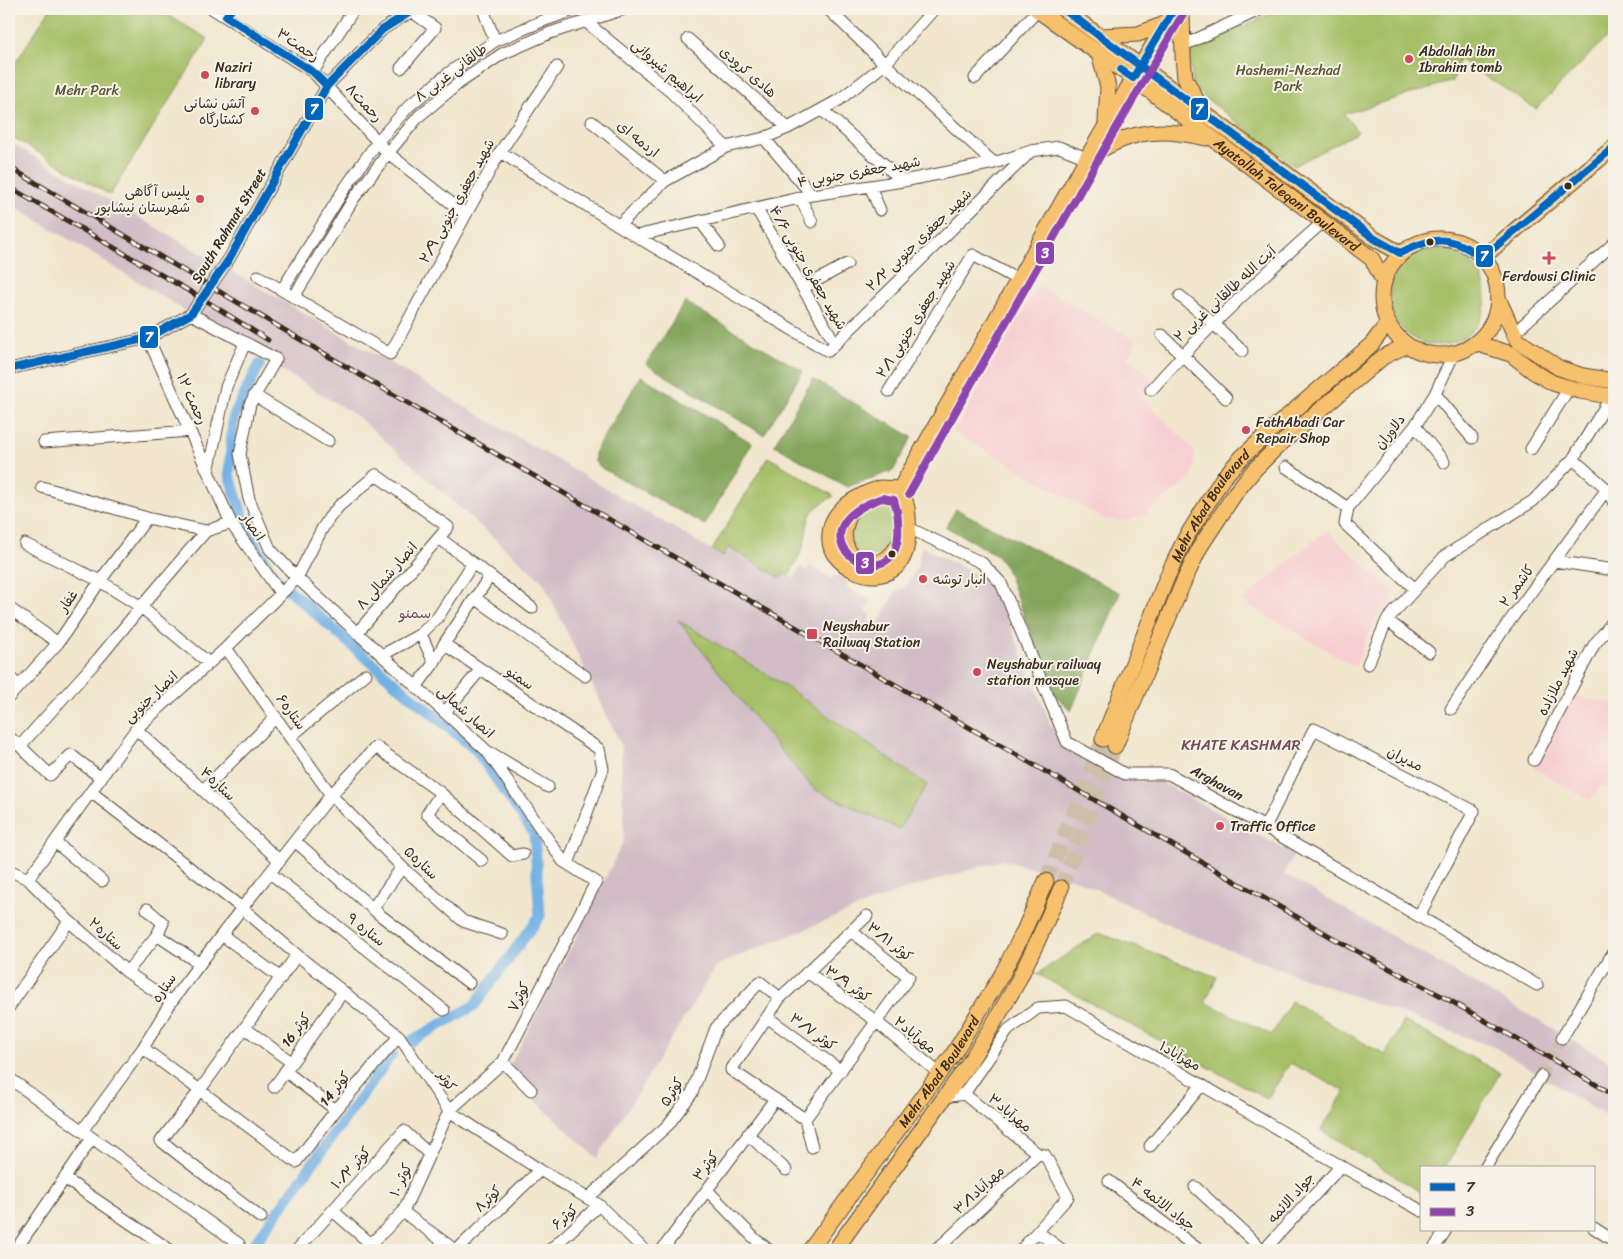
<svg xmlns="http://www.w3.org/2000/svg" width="1623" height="1259" font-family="Sriracha,'Playpen Sans Arabic',sans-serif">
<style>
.built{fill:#f7cfd2}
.industrial{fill:#d2bdc6}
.green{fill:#a5bf66;stroke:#707442}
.forest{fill:#84a65b;stroke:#60683c}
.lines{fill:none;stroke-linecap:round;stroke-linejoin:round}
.canal{stroke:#72b0e5;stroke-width:11}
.minor-tunnel{stroke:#cdc0aa;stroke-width:11;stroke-dasharray:11 5.5;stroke-linecap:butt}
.major-tunnel{stroke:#cdc0aa;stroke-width:15;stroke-dasharray:15 8;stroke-linecap:butt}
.minor-casing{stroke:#564638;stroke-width:13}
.major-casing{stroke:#564638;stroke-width:17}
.minor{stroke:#fff;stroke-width:11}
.major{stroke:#f7c06c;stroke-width:15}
.rail-casing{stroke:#3b2a1e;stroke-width:5}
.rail{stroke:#f7f3e8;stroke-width:3;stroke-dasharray:9;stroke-linecap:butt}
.bus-1-casing{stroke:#f7f3e8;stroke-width:11}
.bus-2-casing{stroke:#f7f3e8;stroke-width:11}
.bus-1{stroke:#0065bd;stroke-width:8}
.bus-2{stroke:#8e44ad;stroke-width:8}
.poi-dot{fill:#d1495b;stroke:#f7f3e8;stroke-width:2}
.bus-dot{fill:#3b2a1e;stroke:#f7f3e8;stroke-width:2}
.labels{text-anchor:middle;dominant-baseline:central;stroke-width:4;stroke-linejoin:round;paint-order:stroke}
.street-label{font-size:14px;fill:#3b2a1e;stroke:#f7f3e8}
.poi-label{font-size:14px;fill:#3b2a1e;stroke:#f7f3e8;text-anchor:start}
.park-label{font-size:14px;fill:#5b5734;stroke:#f7f3e8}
.neighbourhood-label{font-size:15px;fill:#704c55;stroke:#f7f3e8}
.line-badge{stroke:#f7f3e8;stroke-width:2}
.badge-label{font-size:14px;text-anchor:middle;font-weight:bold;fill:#fff}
</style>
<rect width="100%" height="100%" fill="#f7f3e8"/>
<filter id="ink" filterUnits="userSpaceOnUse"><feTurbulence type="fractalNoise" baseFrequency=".02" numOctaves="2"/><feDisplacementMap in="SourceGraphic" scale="10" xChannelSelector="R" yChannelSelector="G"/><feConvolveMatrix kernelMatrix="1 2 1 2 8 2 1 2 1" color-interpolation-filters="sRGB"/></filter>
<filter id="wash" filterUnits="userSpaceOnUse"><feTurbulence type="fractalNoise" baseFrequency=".0096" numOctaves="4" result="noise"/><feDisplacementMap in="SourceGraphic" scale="20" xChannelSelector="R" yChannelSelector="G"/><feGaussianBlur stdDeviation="1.12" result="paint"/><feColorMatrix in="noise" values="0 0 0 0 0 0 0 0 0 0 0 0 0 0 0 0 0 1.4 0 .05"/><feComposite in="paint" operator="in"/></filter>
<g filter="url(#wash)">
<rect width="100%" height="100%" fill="#f1e6cd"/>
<path class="built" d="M1038,285l99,56 -10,17 28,21 -14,18 48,47 6,10v9l-3,14 -46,37 -19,7 -23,-2 -150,-87z
M1326,530l67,61 -1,9 -17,19 -20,48 -113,-66z
M1575,696l39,8v81l-5,5 -8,-5 -11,16 -57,-33z"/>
<path class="industrial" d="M9,142l713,414 6,-9 53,31 3,-5 10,5 6,-11 7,4 3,-5 22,13 2,-4 4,2 1,-3 8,5 -1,3 2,1 -2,4 25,14 -6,10 6,4 -3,6 9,5 19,-35 9,-4 12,-19 5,-21 66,33 13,23 50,122 14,24 58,31 40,3 131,71 -10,20 330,190v57l-118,-73 -203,-74 -111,-43 -105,-51 -75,-20 -108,33 -177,72 -120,193 -91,-85 81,-157 37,-76 -3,-95 -78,-163 -186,-166 -348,-213z"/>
<path class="green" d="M50,9h107l51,30 -98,156 -101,-60v-54l3,-13z
M1281,9h333v21l-78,79 -77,-50 -6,22 -109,33 14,18 -64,34 -91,-70 -10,-11 -4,-34z
M1390 297a48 48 0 1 1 96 0a48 48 0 1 1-96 0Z
M768,457l66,39c-29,17 -23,16 -30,47 -2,11 -10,22 -15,32l-5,-2 -3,5 -53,-31 -5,9 -11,-6z
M884,502c3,1 8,1 10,4 4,5 2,13 1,19 -1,7 -1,16 -5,22 -6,9 -19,11 -28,7 -7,-3 -10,-7 -11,-15 -2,-18 16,-32 33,-37z
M678,620l98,60 151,105 -28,44 -85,-40 -41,-48z
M1099,933l118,44 -12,25 67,33 19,-34 94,54 19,-34 96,52 -55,95h-23v25l-101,-63 24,-39 -55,-28 -23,36 -230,-125z"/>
<path class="forest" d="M685,302l118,69 -39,64 -118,-71z
M641,376l111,67 -47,82 -102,-56 -8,-7v-11z
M813,379l99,58 -19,34 -46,16 -73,-42z
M956,509l164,84 -49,118 -18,-18 -47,-125 -9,-13 -51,-28z"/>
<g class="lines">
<path class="canal" d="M259,365l-26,53 -4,56 18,56 27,47 122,107 80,66 58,83 6,83 -66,90 -65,36
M250,1250l142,-196"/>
</g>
</g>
<g filter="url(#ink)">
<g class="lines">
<path class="minor-tunnel" d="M1541,1076l21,-38"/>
<path class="major-tunnel" d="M1046,881l57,-142
M1061,888l54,-142"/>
<defs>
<path id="minor" d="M213,9l100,63 75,81 77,61
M483,9l12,32
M828,9l57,55 109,99
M585,21l86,71 55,55
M688,39l100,89
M1182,46l79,-37
M401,68l34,-40 -24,-17
M313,72l41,-63
M975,78l63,-68
M822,110l81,71
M592,122l73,59
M764,138l48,57
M500,152l136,84 192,115 203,-200
M870,186l10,24
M800,197l12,25
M756,208l79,135
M700,221l19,25
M619,225l46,-44 61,-34 38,-9 24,-10 51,-28 46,-36 49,-55
M636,236l176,-41 91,-14 91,-18 37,-12 28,-4 28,11
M258,276l132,78 110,-202 57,-85
M803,288l44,-24
M282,290l61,-99 35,-50 31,-35 41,-34 45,-31 50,-21 31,-11
M1180,296l34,28 28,27
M294,297l60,-99 34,-45 31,-37 40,-33 43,-29 48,-21 74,-24
M191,314l85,45 -26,45 -10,50 9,45 21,50 27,29 190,173 76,110 33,21 -93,180 -54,49 -46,101 -38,38
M1514,333l100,-90
M1162,335l64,63
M148,338l83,185 50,71
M9,369l139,-31 43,-24 38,-55 98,-173 56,-57 32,-20
M1151,390c53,-60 112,-115 172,-168
M889,391l84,-136 45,25
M1435,394l37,44
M254,395l74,46
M1415,426l29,36
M44,442l146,-11
M1531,449l38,-61
M1573,459l34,30 7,14
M1286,467l62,41
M208,472l18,-85 19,-44
M42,487l105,31 59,13 25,-8
M909,528l73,35 19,20 66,159 58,32h44l96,53 272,158
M439,538l51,38 -46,68 155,105 4,20 -35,95
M25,544l75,37 41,26 65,-76
M1554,561l60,9
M490,576l42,32
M1415,589l-70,-65 3,-16 67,-82 20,-32 19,-41
M475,598l110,78
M9,608l49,35
M1387,620l42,32
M421,634l13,29 10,-19
M226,648l105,147 71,72 61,54 39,13
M382,655l39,-21 17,-17 35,-54
M1368,664l19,-44 58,-64 88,-55 40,-42 38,-62
M9,676l9,10
M416,687l18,-24
M9,697l49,-54 42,-62 47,-63
M1451,709l52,-79 104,-141 7,2
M445,712l36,-43
M136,729l144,132
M9,737l11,9 79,-88 42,-51 68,56
M290,737l76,-63
M20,746l30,29 21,-20 30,23
M491,753l57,34
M1534,760l60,-115 20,-25
M203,790l73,-73
M91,792l151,116 55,47 102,81 50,75 91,59 59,35 45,45
M441,793l-14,21 55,47
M1265,827l49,-98 160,82 -55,105
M295,841l85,74 89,68
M55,842l47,39
M9,870l19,9 41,42 58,51 44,30
M270,873l174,137
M28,879l108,-150 90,-81 71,-70 25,-49 7,-11 10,-12 37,-31 72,52 -91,106
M373,908l29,-41
M157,935l43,29
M222,935l59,43
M127,972l30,-37 6,-12 -16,-14
M807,972l66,47 66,54
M9,1007l60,-86
M767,1017l74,54
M245,1028l46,34
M1562,1038l52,-87
M143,1048l153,114 40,-52 63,-74
M503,1062l28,28
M285,1071l51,39
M9,1078l230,166
M274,1087l69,-95
M964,1094l74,60
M944,1097l20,-3 44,-64 30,-22 28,-2 275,160 81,45
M805,1119l-74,-49 49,-72 87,-82
M805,1119l104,-142 -58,-46
M805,1119l7,28
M82,1131l61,-83 28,-46 71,-94 89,-113 45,-48 65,46 71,63 11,-2
M748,1134l38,36
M1150,1146l51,-60
M1485,1168l56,-92
M64,1178l106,72
M1109,1181l90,69
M1195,1187l68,63
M707,1190l49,50 13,10
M588,1198l80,-73 24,-32 24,-65 44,-46 20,16
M333,1211l38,33
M403,1212l52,38
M261,1218l-100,-77 39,-51 97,-135
M1594,1228l20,13
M1038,1232l24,18
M26,1250l-7,-5 73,-107
M297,1250l107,-119 25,23
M457,1250l83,-80
M550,1250l49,-45
M662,1250l113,-151
M934,1250l10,-7 94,-89 7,1 23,42 -47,53
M1264,1250l77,-84
M1433,1250l13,-20"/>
<g id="major">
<path id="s1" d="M1036,9l97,69 239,181 12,23"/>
<path d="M1063,9l312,230 25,14"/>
<path d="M1182,9l1,48 2,21 16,31"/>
<path d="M1101,36l37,-2 27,-10"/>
<path d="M1099,54l9,33 -2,34"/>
<path d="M1088,157c10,-5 20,-12 31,-16 29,-13 57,-10 87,-3"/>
<circle cx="1440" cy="297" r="58"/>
<path d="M1482,258l132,-111"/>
<path d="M1498,298l19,42 42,28 24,8 31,5"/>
<path d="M1475,343l36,11 23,18 19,11 27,8 34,6"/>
<path d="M880,488l20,1c10,18 9,35 7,55 -6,41 -51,38 -72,11 -4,-5 -6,-14 -5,-21 1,-25 29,-39 50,-46z"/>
<path d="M900,489l187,-331 87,-149"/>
<path d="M856,499c-4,9 -9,20 -11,29 -3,15 4,31 20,34 7,1 16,1 22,-4 9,-6 15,-20 21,-28"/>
<path id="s2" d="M1103,739l64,-162 18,-38 38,-61 19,-21 27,-25 102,-87 17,-22"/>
<path d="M1115,746l68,-163 17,-36 36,-55 18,-22 24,-24 105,-89 24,-12"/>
<path id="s3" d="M810,1250l142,-194 49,-80 22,-43 23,-52"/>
<path d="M835,1250l132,-184 28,-45 21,-36 22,-45 23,-52"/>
</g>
</defs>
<use href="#minor" class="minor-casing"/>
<use href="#major" class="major-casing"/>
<use href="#minor" class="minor"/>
<use href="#major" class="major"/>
<defs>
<path id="rail" d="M9,167l380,225 958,554 102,54 165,95
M9,187l194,112 65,41"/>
</defs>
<use href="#rail" class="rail-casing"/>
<use href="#rail" class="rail"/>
<defs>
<path id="bus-1" d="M232,9l-6,7 87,56 14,14
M1063,9l312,230 25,14c33,-17 52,-18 82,5l132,-111
M1121,70l12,8 41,-69
M9,369l139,-31 43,-24 38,-55 98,-173 56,-57 32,-20"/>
<path id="bus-2" d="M909,494l187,-331 87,-149
M882,498l12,2c4,12 5,24 4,37 -6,66 -116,-3 -16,-39z"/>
</defs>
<use href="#bus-1" class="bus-1-casing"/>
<use href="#bus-2" class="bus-2-casing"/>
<use href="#bus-1" class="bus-1"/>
<use href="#bus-2" class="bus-2"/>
</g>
</g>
<g class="poi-dot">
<circle cx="1409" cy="59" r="5"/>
<circle cx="205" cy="75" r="5"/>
<circle cx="255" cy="111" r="5"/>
<circle cx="200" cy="199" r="5"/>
<path d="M1546.5 250.5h5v5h5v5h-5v5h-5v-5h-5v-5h5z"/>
<circle cx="1246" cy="430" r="5"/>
<circle cx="923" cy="579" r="5"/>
<rect x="806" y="628" width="12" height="12" rx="2.5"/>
<circle cx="977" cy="672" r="5"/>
<circle cx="1220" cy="826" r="5"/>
</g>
<g class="bus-dot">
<circle cx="1568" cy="186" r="4.5"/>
<circle cx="1430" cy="242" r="4.5"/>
<circle cx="892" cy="554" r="4.5"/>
</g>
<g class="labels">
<g class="street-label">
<text transform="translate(298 45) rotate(34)">رحمت۳</text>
<text transform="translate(667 71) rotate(41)">ابراهیم شیروانی</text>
<text transform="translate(748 72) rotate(41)">هادی کرودی</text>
<text transform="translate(451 73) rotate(-37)">طالقانی غربی ۸</text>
<text transform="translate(364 103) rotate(47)">رحمت۸</text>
<text transform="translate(638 139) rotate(39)">اردمه ای</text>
<text transform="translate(859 172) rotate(-10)">شهید جعفری جنوبی ۴</text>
<text stroke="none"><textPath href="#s1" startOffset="312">Ayatollah Taleqani Boulevard</textPath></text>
<text transform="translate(457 201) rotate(-61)">شهید جعفری جنوبی ۲/۹</text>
<text transform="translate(229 226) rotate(-59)">South Rahmat Street</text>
<text transform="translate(919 240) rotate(-44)">شهید جعفری جنوبی ۲/۲</text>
<text transform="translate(808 268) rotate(60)">شهید جعفری جنوبی ۴/۶</text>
<text transform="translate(1225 294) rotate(-43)">آیت الله طالقانی غربی ۲</text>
<text transform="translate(916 319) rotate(-58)">شهید جعفری جنوبی ۲/۱</text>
<text transform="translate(192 399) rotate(66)">رحمت ۱۲</text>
<text transform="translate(1390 432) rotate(-52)">دلاوران</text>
<text stroke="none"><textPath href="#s2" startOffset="258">Mehr Abad Boulevard</textPath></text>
<text transform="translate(253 527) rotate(56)">انصار</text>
<text transform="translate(387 576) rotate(-49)">انصار شمالی ۸</text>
<text transform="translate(1517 586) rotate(-54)">کاشمر ۲</text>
<text transform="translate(68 601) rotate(-56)">غفار</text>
<text transform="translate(520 678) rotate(34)">سمنو</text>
<text transform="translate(1558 682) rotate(-63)">شهید ملازاده</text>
<text transform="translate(151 697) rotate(-43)">انصار جنوبی</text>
<text transform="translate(291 712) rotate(54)">ستاره۶</text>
<text transform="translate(466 712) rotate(42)">انصار شمالی</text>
<text transform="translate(1405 759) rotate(27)">مدیران</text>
<text transform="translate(1217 783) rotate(29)">Arghavan</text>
<text transform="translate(218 784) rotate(43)">ستاره۴</text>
<text transform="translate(421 863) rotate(43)">ستاره۵</text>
<text transform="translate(366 930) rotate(38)">ستاره ۹</text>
<text transform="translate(106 934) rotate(42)">ستاره۲</text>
<text transform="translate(890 942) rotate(38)">کوثر ۳/۱۱</text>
<text transform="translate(848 984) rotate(35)">کوثر ۳/۹</text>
<text transform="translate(164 988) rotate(-55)">ستاره</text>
<text transform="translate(519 997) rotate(-63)">کوثر۷</text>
<text transform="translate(296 1030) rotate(-53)">کوثر 16</text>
<text transform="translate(813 1032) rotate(36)">کوثر ۳/۷</text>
<text transform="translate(915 1035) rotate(39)">مهرآباد۲</text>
<text transform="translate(1180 1056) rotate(30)">مهرآباد۱</text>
<text stroke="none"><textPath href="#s3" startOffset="220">Mehr Abad Boulevard</textPath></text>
<text transform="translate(447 1081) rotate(56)">کوثر</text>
<text transform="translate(335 1089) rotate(-51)">کوثر 14</text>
<text transform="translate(672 1092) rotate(-58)">کوثر۵</text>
<text transform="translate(1010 1113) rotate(39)">مهرآباد۳</text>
<text transform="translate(706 1166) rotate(-53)">کوثر۳</text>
<text transform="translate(351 1168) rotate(-48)">کوثر ۱۰/۲</text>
<text transform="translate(401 1180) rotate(-66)">کوثر ۱۰</text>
<text transform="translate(979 1190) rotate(-43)">مهرآباد۳/۱</text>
<text transform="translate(1291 1198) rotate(-48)">جواد الائمه</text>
<text transform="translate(488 1199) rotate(-44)">کوثر۸</text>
<text transform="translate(1163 1204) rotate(38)">جواد الائمه ۴</text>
<text transform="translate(565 1217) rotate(-42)">کوثر۶</text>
</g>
<g class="poi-label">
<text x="1419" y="51">Abdollah ibn<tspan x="1419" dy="16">Ibrahim tomb</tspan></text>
<text x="215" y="67">Naziri<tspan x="215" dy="16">library</tspan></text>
<text x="245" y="103" text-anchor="end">آتش نشانی<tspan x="245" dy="16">کشتارگاه</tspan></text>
<text x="190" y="191" text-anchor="end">پلیس آگاهی<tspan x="190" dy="16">شهرستان نیشابور</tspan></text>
<text x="1549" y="276" text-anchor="middle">Ferdowsi Clinic</text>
<text x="1256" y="422">FathAbadi Car<tspan x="1256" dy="16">Repair Shop</tspan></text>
<text x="933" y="579">انبار توشه</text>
<text x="823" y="626">Neyshabur<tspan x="823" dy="16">Railway Station</tspan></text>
<text x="987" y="664">Neyshabur railway<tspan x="987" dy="16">station mosque</tspan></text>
<text x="1230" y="826">Traffic Office</text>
</g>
<g class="park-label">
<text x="1288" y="70">Hashemi-Nezhad<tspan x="1288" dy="16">Park</tspan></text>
<text x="87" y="90">Mehr Park</text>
</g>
<g class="neighbourhood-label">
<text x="415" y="613">سمنو</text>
<text x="1241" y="745">KHATE KASHMAR</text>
</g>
</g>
<g class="line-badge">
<rect x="304" y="97" width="20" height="24" rx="5" fill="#0065bd"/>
<rect x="1190" y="97" width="19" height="24" rx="5" fill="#0065bd"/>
<rect x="1035" y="241" width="20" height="24" rx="5" fill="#8e44ad"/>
<rect x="1475" y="244" width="19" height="24" rx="5" fill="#0065bd"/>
<rect x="139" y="325" width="20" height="24" rx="5" fill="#0065bd"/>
<rect x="855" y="551" width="20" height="24" rx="5" fill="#8e44ad"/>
</g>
<g class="badge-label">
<text x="314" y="114">7</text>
<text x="1199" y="114">7</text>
<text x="1045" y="258">3</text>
<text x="1484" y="261">7</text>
<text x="149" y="342">7</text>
<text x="865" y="568">3</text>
</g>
<rect width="1623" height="1259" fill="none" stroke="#f7f3e8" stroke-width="30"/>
<rect x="1420" y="1166" width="175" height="65" fill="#f7f3e8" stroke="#aca397"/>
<rect x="1430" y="1183" width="25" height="8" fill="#0065bd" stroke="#aca397"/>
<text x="1466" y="1192" font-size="15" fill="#3b2a1e">7</text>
<rect x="1430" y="1208" width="25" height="8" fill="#8e44ad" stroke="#aca397"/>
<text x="1466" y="1216" font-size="15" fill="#3b2a1e">3</text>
</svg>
